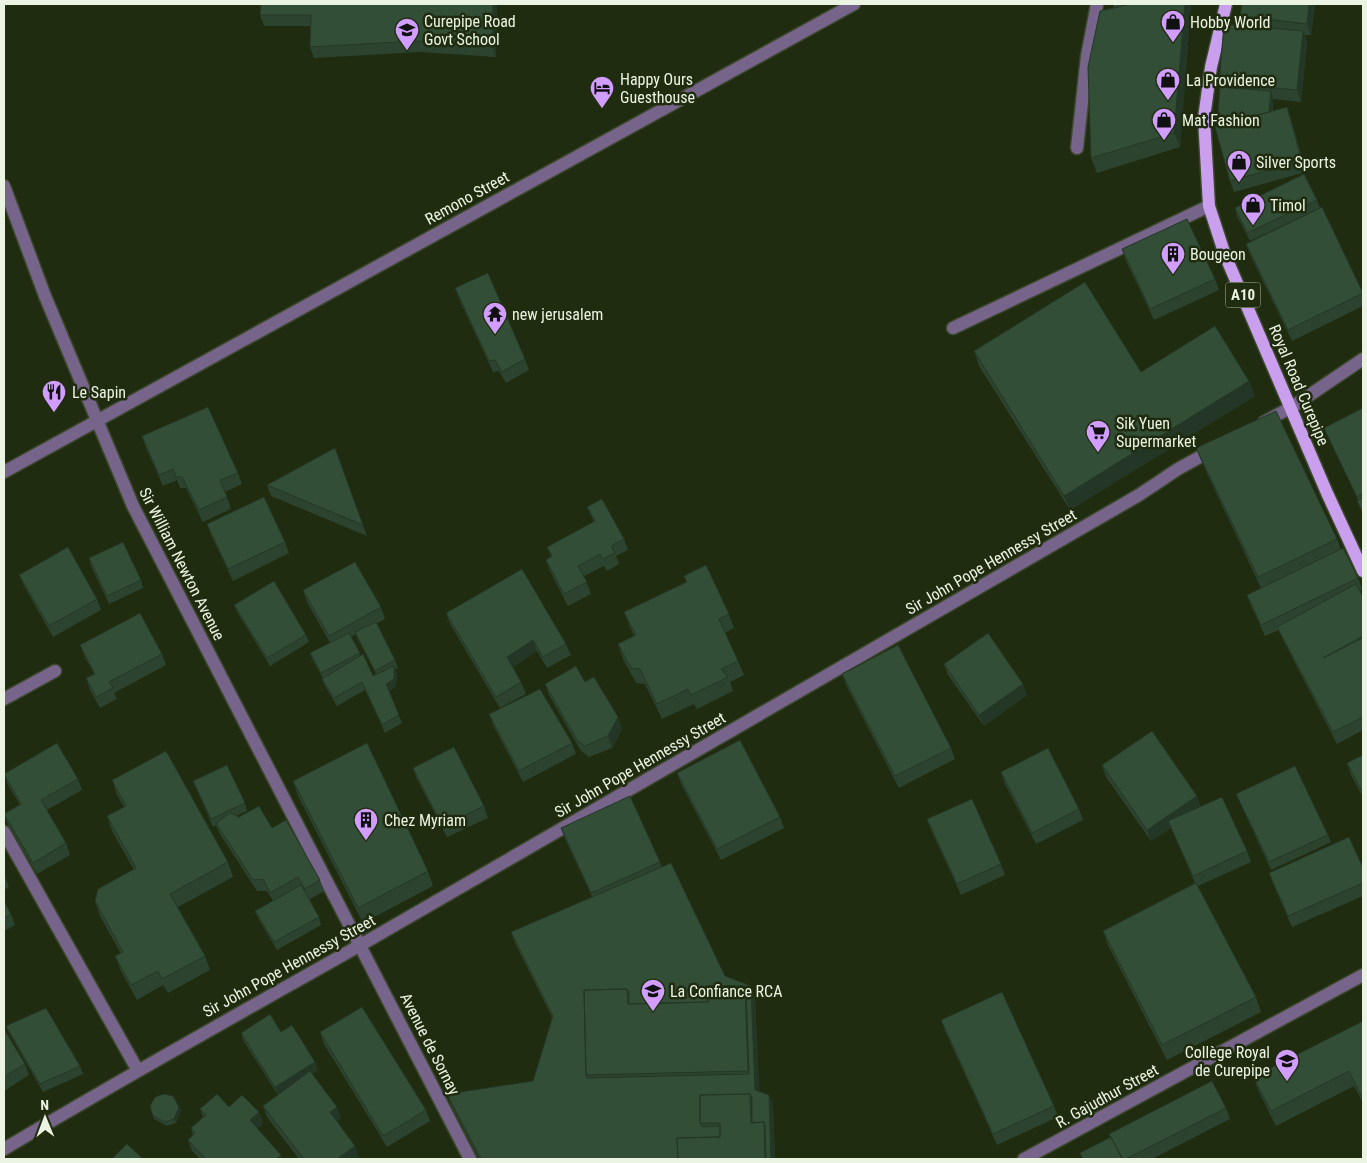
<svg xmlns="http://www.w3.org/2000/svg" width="1367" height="1163" font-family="'Roboto Condensed',sans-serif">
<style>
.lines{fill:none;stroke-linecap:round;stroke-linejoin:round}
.minor-casing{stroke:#3c482d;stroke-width:15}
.major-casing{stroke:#3c482d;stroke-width:15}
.minor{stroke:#77648a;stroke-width:12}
.major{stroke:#c99fee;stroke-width:12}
.wall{fill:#2c432f;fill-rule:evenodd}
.shaded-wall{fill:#243726}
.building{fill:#334e37;stroke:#243726;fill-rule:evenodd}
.labels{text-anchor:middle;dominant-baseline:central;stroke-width:5;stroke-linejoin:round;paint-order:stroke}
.shield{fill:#202c0f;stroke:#aeb8a3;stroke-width:1}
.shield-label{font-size:15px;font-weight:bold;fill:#ebf4e2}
.poi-label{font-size:16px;fill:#ebf4e2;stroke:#202c0f;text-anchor:start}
.street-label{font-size:16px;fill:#ebf4e2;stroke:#202c0f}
</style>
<rect width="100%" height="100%" fill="#202c0f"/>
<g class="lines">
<defs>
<path id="minor" d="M1077,148l10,-92 10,-52
M4,186l41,110 88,210 337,653
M953,328l256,-122
M1264,422l28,-15 71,-48
M4,472l850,-468
M4,699l51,-28
M4,832l133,237
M4,1149c119,-71 240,-138 360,-206 259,-148 517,-298 775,-448l39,-26 36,-20
M1024,1159l339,-184"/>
<path id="major" d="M1226,4l-15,63 -7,51 5,88 16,49 102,238 36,78"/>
</defs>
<use href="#minor" class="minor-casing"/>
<use href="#major" class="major-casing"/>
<use href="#minor" class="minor"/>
<use href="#major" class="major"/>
</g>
<path class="wall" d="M497,4l-1,53 -76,-5 -106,6 -4,-11 1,-21h-47l-4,-11z
M1114,4h76l1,1 -11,142 -83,26 -6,-15z
M1315,4l-4,31h-7l3,7 -6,60 -28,-3v12l14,-4 4,11 15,54 -72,20 -4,-11 -13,-54 3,-40 -1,-4 25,-57 -4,-10z
M1317,200l3,8 -70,33 -13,-25 -2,-8z
M1246,244l117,48v14l-71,35 -42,-86z
M1122,249l93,30 4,11 -65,30 -28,-59z
M455,288l70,71 4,11 -23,13 -7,-12 -6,1 -34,-73z
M974,351l167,21 114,24 -185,114 -91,-144z
M1363,408v107l-6,-14 1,-1 -31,-65 -3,-7z
M142,436l96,37 4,11 -17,8 6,17 -28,13 -17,-34h-6l-3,-8 -14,6 -17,-38z
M335,448l32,88 -96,-40 -4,-11z
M1196,448l141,91 4,10 17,29 4,11 -2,1 3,7v133l-26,14 -55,-106 -3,-8 -14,6 -14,-30 -4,-11 14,-7 -59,-125z
M587,507l37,32 4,11 -12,6 3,8 -12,7 -3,-5 -20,10 7,18 -23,12 -18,-35 -4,-11 5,-3 -4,-10 47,-25z
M207,524l78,18 4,11 -56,28 -22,-46z
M89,558l52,22 2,8 -34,16 -18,-38z
M19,575l78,24 4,11 -48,27 -29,-51z
M684,576l45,38 5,14 -9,5 13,28 6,14 -14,7 3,9 -36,18 -3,-5 -32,15 -17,-35 -9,-1 -13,-24 -5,-15 16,-8 -4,-9 -6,-15 62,-30z
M303,590l78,17 4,12 -8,4 18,37 3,8 -3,1 2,5 -1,12 -7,6 13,31 -17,10 -20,-43 -28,16 -12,-20 -3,-7 1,-1 -10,-17 -3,-8 20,-10 -23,-41zM356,634l2,6 18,34 -3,2 -13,-21 -9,-18z
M234,605l72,30 3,7 -39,24 -33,-54z
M446,613l120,31 5,11 -24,13 -10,-17 -24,16 8,15 5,12 -26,14 -50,-84z
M80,645l82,9 4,11 -52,28 3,6 -17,9 -10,-18 -4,-12 8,-4 -10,-18z
M944,664l83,31 -43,31 -36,-51z
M842,674l109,74 4,11 -56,29 -53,-103z
M585,682l37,47 -10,19 -23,9 -8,-6 -32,-56 -4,-11z
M489,714l83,29 4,11 -53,28 -30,-57z
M1363,755v42l-12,-22 -4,-12z
M1102,765l99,41 46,45 4,11 -53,24 58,111 5,15 -94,48 -59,-115 -5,-14 92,-48 -24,-55 -20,13 -45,-64z
M413,768l71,38 4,12 -41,19 -30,-58z
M1001,772l78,37 4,11 -47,24 -31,-60z
M677,773l103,44 4,11 -63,32 -40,-76z
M4,774l74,5 4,11 -35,20 19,33 4,12 -33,19 -29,-49 -4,-11 16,-9 -12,-20z
M112,780l116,82 5,15 -55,30 27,49 5,14 -42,23 -5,-8 -26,15 -16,-29 -6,-15 6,-2 -21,-38 -5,-15 39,-31 -22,-39 -5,-15 17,-9 -7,-12z
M193,781l52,22 2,8 -11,5 36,12 48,52 4,11 -15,9 10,17 2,8 -44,25 -19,-32 -3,-7 18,-10 -6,-10h-10l-37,-57 -4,-9 -3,2z
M293,781l135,90 5,15 -70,37 -65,-127z
M1236,794l92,41 3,7 -60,28 -32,-69z
M927,819l74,45 4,11 -44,20 -30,-65z
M561,828l99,34 2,5 63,109 30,22 4,94 10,3 4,11 2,53h-296l-28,-54 -4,-11 86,-13 19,-64 -37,-74 -4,-11 81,-35 -27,-58z
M1363,868v28l-71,31 -19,-43 -4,-11z
M4,874l5,13 -5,3z
M4,901l7,13 4,11 -11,6z
M941,1020l113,86 4,11 -61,28 -52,-114z
M1363,1021v82l-9,-17 -78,40 -17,-34 -6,-15z
M6,1026l74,40 3,8 -40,18 -34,-59z
M4,1029l21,35 4,11 -25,16z
M281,1032l34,30 3,8 -6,4 29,44 -4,3 22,36 -3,2h-57l-32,-42 -4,-11 15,-11 -35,-55 -2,-7z
M320,1032l106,78 4,11 -43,26 -63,-103z
M179,1107l2,3 -5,13 -9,3 -13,-7 -1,-3z
M229,1107l30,5 4,12 -6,4 26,31h-83l-8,-8 -4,-11 5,-5 -2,-7 12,-11 -3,-8z
M1226,1108l4,11 -78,40h-70l-2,-6 31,-16 -2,-3z"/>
<path class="shaded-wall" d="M493,4h4l-1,53 -4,-11z
M1185,4h5l1,1 -11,142 -6,-14z
M1309,4h6l-4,31 -4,-11z
M1303,31l4,11 -6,60 -4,-12z
M1271,91l2,8 -1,25 -3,-8z
M1287,107l4,11 15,54 -4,-11z
M1249,381l6,15 -185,114 -6,-14z
M533,640l4,11 -26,18 -4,-12z
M394,666l3,8 -1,12 -7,6 -3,-8z
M1023,684l4,11 -43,31 -5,-11z
M618,717l4,12 -10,19 -4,-12z
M1197,796l4,11 -33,14 3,7 -20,13 -4,-11z
M745,986l6,14 2,85 -5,-14z
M751,986l4,12 5,104 -5,-12z
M315,1062l3,8 -40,25 -3,-8z
M750,1094l6,15v17l-5,-3z
M769,1095l4,11 2,53h-4z
M179,1107l2,3 -5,13 -2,-4z
M337,1107l4,11 -7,5 -4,-11z
M259,1112l4,12 -9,7 -4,-11z
M764,1122l5,15 1,22h-5z
M355,1146l4,11 -3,2h-19z
M281,1155l2,4h-7z"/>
<path class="building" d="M261,4h232l-1,42 -77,-5 -105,6 1,-32h-51z
M1114,4h15l-16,4z
M1131,4h54l-11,129 -83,25 -3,-91 12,-56z
M1242,4h67l-2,20 -67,-8z
M1224,24l79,7 -6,59 -78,-7z
M1220,87l51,4 -2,21 -52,15z
M1287,107l15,54 -72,20 -15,-54z
M1304,174l13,26 -70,33 -12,-25z
M1322,207l41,86 -75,37 -42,-86z
M1187,219l28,60 -65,30 -28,-60z
M488,273l37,86 -23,13 -7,-12 -6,1 -34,-73z
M1085,282l56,90 74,-46 34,55 -185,115 -90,-145z
M208,407l30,66 -18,7 7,17 -28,13 -17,-33h-6l-3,-8 -14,6 -17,-39z
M1363,408v85l-6,4 -33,-69z
M1276,411l61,128 -79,38 -62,-129z
M335,448l28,77 -96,-40z
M264,497l21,45 -57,27 -21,-45z
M1363,497v15l-6,-11z
M602,499l22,40 -13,7 4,7 -12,6 -3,-5 -22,12 9,16 -23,12 -18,-34 6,-4 -5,-9 48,-26 -8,-14z
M123,542l18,38 -34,16 -18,-38z
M68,547l29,52 -48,27 -30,-51z
M1343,548l15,30 -97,47 -14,-30z
M355,562l26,45 -52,29 -26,-46z
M706,565l23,49 -10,5 19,42 -17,8 7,8 -37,18 -3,-6 -31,15 -17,-35 -9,-1 -13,-24 18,-9 -12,-23 63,-30 -3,-6z
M522,569l44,75 -23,13 -10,-17 -26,17 14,25 -25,15 -50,-84z
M274,581l32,54 -39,23 -33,-53z
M1356,584l7,13v39l-40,22 40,-20v79l-30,15 -56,-105z
M140,613l22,41 -53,28 4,6 -17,9 -10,-19 9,-4 -15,-29z
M376,622l19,38 -20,11 -20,-39z
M349,633l11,20 -39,20 -11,-20z
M988,633l35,51 -44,31 -35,-51z
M898,645l53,103 -56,28 -53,-102z
M363,654l10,22 21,-10v13l-8,5 13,31 -17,10 -20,-43 -28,16 -12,-19z
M576,666l9,16 9,-5 24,40 -10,19 -23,10 -8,-6 -32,-56z
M540,689l32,54 -53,28 -30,-57z
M1152,731l45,65 -50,34 -45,-65z
M740,740l40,77 -63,32 -40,-76z
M57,743l21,36 -37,21 25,43 -33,20 -29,-49 17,-10 -17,-30z
M367,743l61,128 -70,37 -65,-127z
M454,747l30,59 -42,20 -29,-58z
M1048,748l31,61 -47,24 -31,-61z
M166,751l62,111 -58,32 35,62 -43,23 -4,-8 -27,14 -16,-29 8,-4 -28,-51 3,-12 38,-21 -29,-52 19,-10 -14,-26z
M1363,755v38l-16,-30z
M227,765l18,38 -34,16 -18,-38z
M1295,766l33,69 -59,27 -33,-68z
M630,796l30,66 -69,31 -30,-65z
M1222,797l25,54 -54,25 -25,-55z
M972,799l29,65 -44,20 -30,-65z
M259,806l13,22 14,-8 34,60 -15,9 -7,-12 -28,16 -7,-14 -10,1 -37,-57 14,-10 9,4z
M1349,837l14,31v15l-75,33 -19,-43z
M671,863l54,113 26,10 4,104 14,5 2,64h-5l-1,-33 -1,-4 -12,1v-25l-2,-4 -50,1v28l2,4 18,-1v11l-43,1 1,21h-197l-34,-65 86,-13 20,-65 -42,-84zM707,986h38l1,3 3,85 -162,4 -1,-3 -2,-85 43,-1 2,3v12l79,-2z
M1196,883l60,114 -94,48 -59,-114z
M301,885l18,32 -45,25 -19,-31z
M4,901l7,13 -7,4z
M707,986h38l3,85 -162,4 -2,-85 43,-1 1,15 80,-2z
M1002,992l52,114 -61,28 -52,-114z
M362,1007l64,103 -43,26 -63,-104z
M46,1008l34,58 -40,18 -34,-58z
M270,1014l11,18 11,-7 23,37 -40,25 -34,-54z
M1363,1021v78l-14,-28 -78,40 -18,-34z
M4,1029l21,35 -21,13z
M310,1071l27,36 -7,5 25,34 -18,13h-33l-41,-53z
M1212,1081l14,27 -100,51h-3l-14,-25z
M164,1094l9,2 6,11 -5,12 -9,3 -12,-6 -3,-10 5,-9z
M217,1094l12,13 13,-12 17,17 -9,8 31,35 -5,4h-70l-18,-19 7,-7 -4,-5 15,-13 -6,-6z
M750,1094l1,29 13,-1 1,37h-87l-1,-21 43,-1v-14h-20v-28z
M1111,1137l11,22h-39l-3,-6z
M127,1144l16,15h-31z"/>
<defs>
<symbol id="shop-pin" viewBox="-11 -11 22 30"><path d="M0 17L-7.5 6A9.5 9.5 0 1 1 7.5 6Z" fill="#d19dfe" stroke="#202c0f"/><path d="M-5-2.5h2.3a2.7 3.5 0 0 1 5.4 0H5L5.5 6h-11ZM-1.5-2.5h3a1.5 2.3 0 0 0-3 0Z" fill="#111"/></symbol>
<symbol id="school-pin" viewBox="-11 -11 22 30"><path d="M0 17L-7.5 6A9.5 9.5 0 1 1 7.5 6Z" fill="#d19dfe" stroke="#202c0f"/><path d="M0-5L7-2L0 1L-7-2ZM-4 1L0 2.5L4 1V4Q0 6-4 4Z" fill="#111"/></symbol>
<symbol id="hotel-pin" viewBox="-11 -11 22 30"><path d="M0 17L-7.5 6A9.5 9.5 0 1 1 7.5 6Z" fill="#d19dfe" stroke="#202c0f"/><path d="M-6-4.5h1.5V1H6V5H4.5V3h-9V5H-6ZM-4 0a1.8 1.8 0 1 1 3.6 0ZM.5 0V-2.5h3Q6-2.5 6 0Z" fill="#111"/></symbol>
<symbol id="building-pin" viewBox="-11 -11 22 30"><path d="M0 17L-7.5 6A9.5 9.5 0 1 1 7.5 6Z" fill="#d19dfe" stroke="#202c0f"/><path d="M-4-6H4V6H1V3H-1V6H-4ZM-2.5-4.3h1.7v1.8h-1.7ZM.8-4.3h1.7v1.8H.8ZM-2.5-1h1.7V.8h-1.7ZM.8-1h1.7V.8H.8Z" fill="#111"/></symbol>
<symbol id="temple-pin" viewBox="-11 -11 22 30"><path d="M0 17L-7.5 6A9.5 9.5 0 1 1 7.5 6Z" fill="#d19dfe" stroke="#202c0f"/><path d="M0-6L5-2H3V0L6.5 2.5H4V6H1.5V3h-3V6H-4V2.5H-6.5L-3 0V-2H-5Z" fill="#111"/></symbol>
<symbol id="restaurant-pin" viewBox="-11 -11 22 30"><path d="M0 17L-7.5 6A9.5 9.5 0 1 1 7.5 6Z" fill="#d19dfe" stroke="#202c0f"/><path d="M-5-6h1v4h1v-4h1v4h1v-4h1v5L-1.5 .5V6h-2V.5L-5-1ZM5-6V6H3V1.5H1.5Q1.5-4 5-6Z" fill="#111"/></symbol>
<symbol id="supermarket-pin" viewBox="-11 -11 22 30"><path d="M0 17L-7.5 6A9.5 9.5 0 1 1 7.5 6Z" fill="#d19dfe" stroke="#202c0f"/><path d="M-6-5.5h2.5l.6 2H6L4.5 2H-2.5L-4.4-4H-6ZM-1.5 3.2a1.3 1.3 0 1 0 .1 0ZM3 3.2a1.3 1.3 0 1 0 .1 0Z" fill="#111"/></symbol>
<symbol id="university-pin" viewBox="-11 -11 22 30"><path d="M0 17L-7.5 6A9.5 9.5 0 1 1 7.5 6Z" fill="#d19dfe" stroke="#202c0f"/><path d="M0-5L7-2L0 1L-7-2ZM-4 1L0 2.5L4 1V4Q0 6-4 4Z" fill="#111"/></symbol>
</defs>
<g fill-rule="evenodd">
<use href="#shop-pin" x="1159" y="8" width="28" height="38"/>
<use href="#school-pin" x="393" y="16" width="28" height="38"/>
<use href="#shop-pin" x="1154" y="66" width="28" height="38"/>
<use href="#hotel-pin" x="588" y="74" width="28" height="38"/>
<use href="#shop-pin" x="1150" y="106" width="28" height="38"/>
<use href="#shop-pin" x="1225" y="148" width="28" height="38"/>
<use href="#shop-pin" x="1239" y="191" width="28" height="38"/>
<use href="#building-pin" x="1159" y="240" width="28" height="38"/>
<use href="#temple-pin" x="481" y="300" width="28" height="38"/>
<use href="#restaurant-pin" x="40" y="378" width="28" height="38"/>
<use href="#supermarket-pin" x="1084" y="418" width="28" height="38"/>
<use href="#building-pin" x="352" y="806" width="28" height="38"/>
<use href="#school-pin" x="639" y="977" width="28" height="38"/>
<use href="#university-pin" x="1273" y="1047" width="28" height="38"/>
</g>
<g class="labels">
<rect class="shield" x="1225.5" y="282.5" width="35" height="25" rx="4"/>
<g class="shield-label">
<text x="1243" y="295">A10</text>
</g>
<g class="poi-label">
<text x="424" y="21">Curepipe Road<tspan x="424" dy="18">Govt School</tspan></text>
<text x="1190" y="22">Hobby World</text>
<text x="620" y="79">Happy Ours<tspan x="620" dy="18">Guesthouse</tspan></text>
<text x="1186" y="80">La Providence</text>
<text x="1182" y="120">Mat Fashion</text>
<text x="1256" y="162">Silver Sports</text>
<text x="1270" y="205">Timol</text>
<text x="1190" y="254">Bougeon</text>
<text x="512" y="314">new jerusalem</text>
<text x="72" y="392">Le Sapin</text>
<text x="1116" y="423">Sik Yuen<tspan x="1116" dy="18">Supermarket</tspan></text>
<text x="384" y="820">Chez Myriam</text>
<text x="670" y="991">La Confiance RCA</text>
<text x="1270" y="1052" text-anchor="end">Collège Royal<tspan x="1270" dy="18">de Curepipe</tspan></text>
</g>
<g class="street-label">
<text transform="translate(467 198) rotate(-29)">Remono Street</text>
<text transform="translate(1299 385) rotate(67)">Royal Road Curepipe</text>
<text transform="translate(991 562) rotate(-30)">Sir John Pope Hennessy Street</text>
<text transform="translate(182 564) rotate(63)">Sir William Newton Avenue</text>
<text transform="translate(640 765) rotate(-30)">Sir John Pope Hennessy Street</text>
<text transform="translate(289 966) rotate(-29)">Sir John Pope Hennessy Street</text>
<text transform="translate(430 1044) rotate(63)">Avenue de Sornay</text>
<text transform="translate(1107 1096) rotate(-29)">R. Gajudhur Street</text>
</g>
</g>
<rect width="1367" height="1163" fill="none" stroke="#ebf4e2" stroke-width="10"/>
<g transform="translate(45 1118) rotate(359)" stroke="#202c0f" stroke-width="4" paint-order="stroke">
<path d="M0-4L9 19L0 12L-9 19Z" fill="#ebf4e2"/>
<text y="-8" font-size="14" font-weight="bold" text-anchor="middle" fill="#ebf4e2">N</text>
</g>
</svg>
